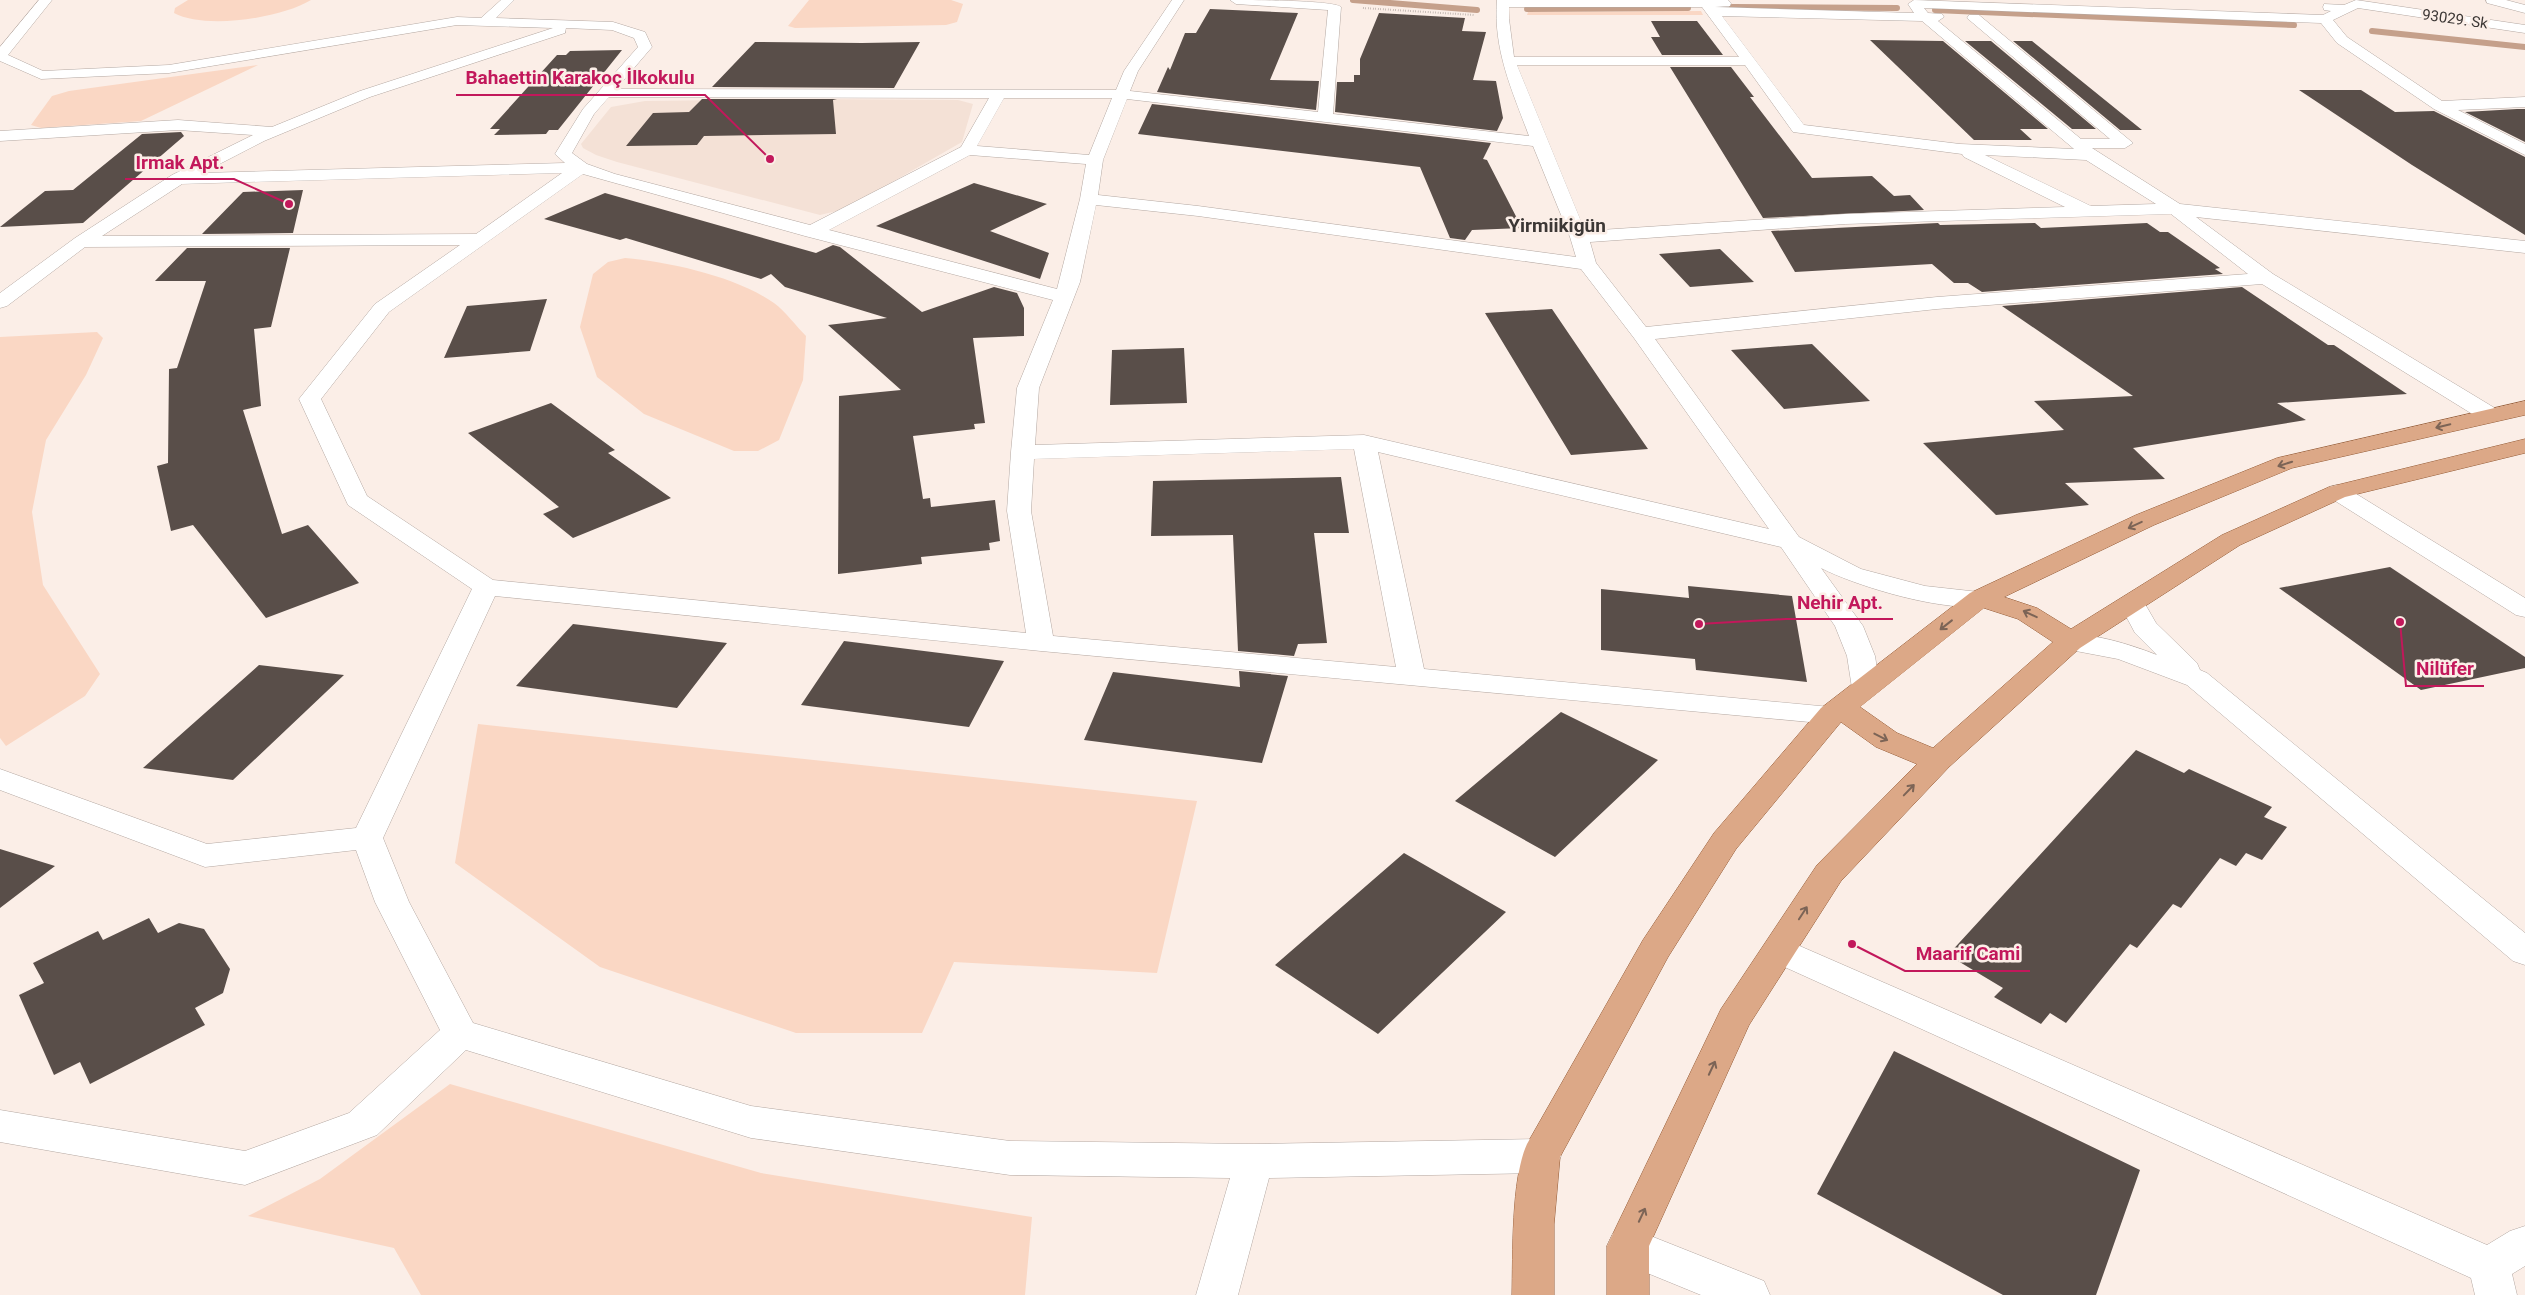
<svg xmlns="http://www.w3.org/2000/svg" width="2525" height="1295" font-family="Roboto,sans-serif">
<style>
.built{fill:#f4e1d6}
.green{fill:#fad7c4}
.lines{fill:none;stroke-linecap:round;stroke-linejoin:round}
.stream{stroke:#c5a08b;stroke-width:6}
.building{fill:#594e49}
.minor-casing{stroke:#b4a8a2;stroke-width:1}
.major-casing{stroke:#945b36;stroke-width:1}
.path{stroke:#988f8b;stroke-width:2;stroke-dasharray:0.5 2;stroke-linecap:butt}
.minor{fill:#fff;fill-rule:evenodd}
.major{fill:#dca887;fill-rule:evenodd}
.oneway{stroke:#7c6456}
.labels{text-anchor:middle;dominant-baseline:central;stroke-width:5;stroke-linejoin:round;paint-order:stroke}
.far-street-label{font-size:15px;fill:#3c3735;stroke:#fbeee7}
.far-district-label{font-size:19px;font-weight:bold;fill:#3c3735;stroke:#fbeee7}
.leader{fill:none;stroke:#c2185b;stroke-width:2}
.callout-dot{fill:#c2185b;stroke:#fbeee7;stroke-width:2}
.callout-label{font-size:19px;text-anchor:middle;font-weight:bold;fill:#c2185b;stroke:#fbeee7;stroke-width:5;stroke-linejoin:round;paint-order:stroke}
</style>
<rect width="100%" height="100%" fill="#fbeee7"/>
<path class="built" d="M804,99l154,1 15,4 -11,38 -117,67 -25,6 -203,-53 -21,-7 -13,-7 -2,-4 30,-37 34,-6z"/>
<path class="green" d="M188,0h123c-29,18 -106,30 -137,13l1,-5z
M809,0h142l12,4 -6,18 -11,3 -151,3 -7,-2z
M1701,11l2,4h-176l1,-3z
M258,65l-117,56 -100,7 -10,-3 21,-29 17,-5z
M625,258c46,4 112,19 149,45 12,9 22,23 32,33l-3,44 -24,60 -21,11h-24l-90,-37 -47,-37 -17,-50 13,-53 15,-12z
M97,332l6,6 -17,37 -40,65 -14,72 11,73 57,89 -15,22 -79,50 -6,-8v-401z
M478,724l719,77 -40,172 -203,-11 -32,71h-126l-196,-66 -145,-104z
M450,1084l311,89 271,44 -7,78h-604l-27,-47 -146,-32 72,-37z"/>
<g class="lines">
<path class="stream" d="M1353,0l124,10
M1732,7l165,1
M1527,9l161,-1
M1935,10l359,15
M2372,31l153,16"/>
</g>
<path class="building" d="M1210,9l88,4 -28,67 49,1 -3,29 -159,-18 11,-25 2,3 15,-37h11z
M1379,13l86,5 -3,13 24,1 -13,48 23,1 7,37 -6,13 -162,-19 2,-30h17v-7h6v-16z
M1651,21h46l26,34h-61l-11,-18h9z
M1870,40l73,1 105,88h-28l12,11h-58z
M1965,41h26l105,88h-24z
M2013,41h19l110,89h-22z
M755,42l107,1 58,-1 -26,46 -182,-1z
M622,50l-64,80h-9l-3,4 -52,1 6,-6h-10l67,-74h9l4,-4z
M1670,67h61l23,30h-4l62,81 60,-2 22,20 16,-1 14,15 -161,8z
M2299,90h62l34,22 39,-1 91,46v78l-113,-70z
M702,99h135l-4,1 3,34 -132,2 -7,9 -71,1 27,-33 36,-1z
M1152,104l339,39 -8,16 4,1 35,68 -50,2 -7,10 -15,-2 -30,-71 -282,-33z
M2517,109h8v33l-60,-30z
M181,132l3,4 -101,87 -83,4 45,-36 28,-1 69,-56z
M974,183l73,21 -57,27 59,22 -9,26 -164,-53z
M303,190l-10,43 -91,1 41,-42z
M605,193l211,60 17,-8 7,2 82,65 72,-25 23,6 7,15v28l-51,2 12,85 -11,1 1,5 -62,7 10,63 7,-1 1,9 64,-7 5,41 -11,2 1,7 -69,7 1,7 -84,10 1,-178 62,-6 -73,-65 59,-7 -102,-31 -14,-13 -10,5 -135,-41 -6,2 -76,-21z
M1938,223l2,2 95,-2 6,5 106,-5 13,9h8l52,36 -5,1 8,5 -241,18 -14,-9h-14l-22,-19 -137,8 -24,-41z
M187,248h103l-19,79 -17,2 7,77 -18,4 39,124 26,-9 51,58 -93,35 -73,-93 -22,6 -14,-65 11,-3 1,-94 8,-1 29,-87h-51z
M1720,249l34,33 -64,5 -31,-33z
M2242,287l86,58h6l73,49 -130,9 29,17 -173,28 32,31 -100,4 24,22 -93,10 -73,-72 141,-13 -30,-29 99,-5 -131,-90z
M547,299l-17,52 -86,7 23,-52z
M1552,309l55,81 41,59 -77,6 -86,-142z
M1812,344l58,57 -86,8 -53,-59z
M1184,348l3,55 -77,2 2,-55z
M551,403l64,47 -7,3 63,45 -98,40 -30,-24 16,-7 -91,-74z
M1341,477l8,56h-35l13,110 -29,1 -4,12 -56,-5 -5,-116 -82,1 2,-55z
M2390,567l135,90v11l-104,22 -142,-102z
M1688,586l104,10 15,86 -111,-12 -1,-11 -94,-9v-61l88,9z
M573,624l154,19 -50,65 -161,-22z
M844,641l160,20 -35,66 -168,-22z
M259,665l85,10 -111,105 -90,-12z
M1239,671l49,5 -26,87 -178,-23 29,-68 127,15z
M1561,712l97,48 -103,97 -100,-56z
M2136,750l48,23 5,-4 83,38 -8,10 23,10 -25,33 -16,-7 -10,13 -16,-8 -39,50 -8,-4 -36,44 -7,-4 -64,79 -16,-10 -9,11 -47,-27 9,-9 -55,-33z
M0,849l55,17 -55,42z
M1404,853l102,59 -128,122 -103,-69z
M149,918l9,15 21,-10 25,6 26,40 -7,24 -28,15 10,17 -115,59 -10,-22 -26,13 -35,-80 25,-12 -11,-20 65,-32 5,9z
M1894,1051l246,119 -44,125h-93l-186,-101z"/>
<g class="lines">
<defs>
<path id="minor" d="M39,0h13l-44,55 35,16 126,-6 288,-48 24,1 20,-18h13l-18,18 117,4 32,10 7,15 -36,42 500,1 8,-19 48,-71h12l-46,71 -8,20 188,21 10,-102 -92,-6 -6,-4c17,0 103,0 111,7l-8,107 196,22c-17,-46 -36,-86 -32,-136h231l3,3 -1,3 -15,1 199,6 -6,-9 6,-4 409,15 8,-4 -7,-1 -1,-3 1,-3 20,1 12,-5 169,25v8l-167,-25 -25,12 14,17 95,64 83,-4v10l-67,3 67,34v11l-91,-46 -97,-66 -16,-20 -397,-15 4,5 14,1 2,3 -6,4 143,118h29l-143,-121 2,-3h10l154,128 -8,5h-33l88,56 345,37v12l-329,-36 77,57 225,136 3,5 -3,5 -8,2 -8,-2 -220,-136 -325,25 -282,30 144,198 62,32 64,17 63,7 4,6 -4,6c-39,9 -130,-18 -167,-37l42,58 12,30 5,32 -4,6 -10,3 -10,-3 -4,-6 -5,-32 -12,-30 -54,-79 -403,-95 46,217 417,39 5,7 -5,7 -10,2 -790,-73 -546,-55 -112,242 26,64 64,121 278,83 259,35 244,3 287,-5 14,5 6,12 -6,12 -14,5 -272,5 -31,117h-42l34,-117 -220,-3 -259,-37 -285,-88 -89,85 -132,50 -245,-43v-32l245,41 104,-38 91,-83 -65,-128 -19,-52 -151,17 -205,-77v-21l207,75 149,-16 116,-239 -124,-84 -49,-106 76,-95 85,-59 -375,2 -78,59 -7,2v-15l75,-55 97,-63 81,-40 -75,-5 -178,11v-10l178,-11 94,7 88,-36 193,-63 -96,-3 -288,48 -128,6 -41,-18v-14zM1509,7h193l37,50h-225l-5,-38zM1722,16l200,5 152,128 -114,-5 -156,-19zM566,28l46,2 22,8 4,9 -55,62 -28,45 10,9 -363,10 62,-32 106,-44 195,-64zM1517,65h228l48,67 169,22 2,3 101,50 -220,7 -260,17zM609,97l380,1 -28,49 -151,78 -195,-51 -28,-10 -15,-11 22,-39zM1004,98h108l-23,57 -112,-9zM1127,99l406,47 37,91 6,20 -378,-51 -100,-11 5,-35zM970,155l116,9 -6,35 -23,90 -228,-59zM1985,155l101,5 70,44 -65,2zM562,173l-86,61 -374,2 80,-52zM583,174l222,62 248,64 -36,88 -6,64 -4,59 19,122 -533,-53 -126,-84 -46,-97 68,-87zM1096,205l102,11 383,53 53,69 135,191 -405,-94 -329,10 4,-57 41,-106zM2171,214l77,60 -311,23 -291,30 -50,-64 -6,-21 255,-18zM1354,449l42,218 -343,-31 -22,-125 3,-52z
M2486,0h20l19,5v8l-38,-10z
M2337,485l8,2 180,111v19l-9,-2 -187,-118 -4,-5 4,-5z
M2132,595l9,2 15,26 41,40 3,7 7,3 318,260v32l-12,-4 -326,-276 -69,-26 -58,-11 -4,-6 4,-6c26,-6 72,9 97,19l-22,-22 -16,-30 4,-6z
M1779,937l708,308 23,-14 15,-5v40l-13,8 5,21h-42l-4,-17 -704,-319 -5,-9 5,-9z
M1628,1227l136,54 6,14h-69l-88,-36 -6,-13 6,-13z"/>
<path id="major" d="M2525,401v14l-233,53 -138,57 -150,72 33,11 34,21 151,-94 107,-48 196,-48v14l-180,44 -105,48 -160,103 -131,119 -108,114 -92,144 -100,221v49h-42v-49l114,-237 96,-144 100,-101 -41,-17 -35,-25 -105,127 -68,108 -108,200 -6,67v71h-42c1,-40 -1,-116 15,-151l116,-204 71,-107 107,-125 149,-115 166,-78 141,-57zM1984,608l34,11 35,23 -120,106 -36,-15 -37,-26z"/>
</defs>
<use href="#minor" class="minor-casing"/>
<use href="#major" class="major-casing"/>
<path class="path" d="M1363,8l111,7"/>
<use href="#minor" class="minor"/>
<use href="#major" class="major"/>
</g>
<defs><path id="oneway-shaft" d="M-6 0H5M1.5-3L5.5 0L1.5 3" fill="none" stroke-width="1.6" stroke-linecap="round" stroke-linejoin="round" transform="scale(1.25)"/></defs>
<g class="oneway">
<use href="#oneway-shaft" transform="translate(2443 426) rotate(167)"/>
<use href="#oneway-shaft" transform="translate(2285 464) rotate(162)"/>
<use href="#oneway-shaft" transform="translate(2135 525) rotate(155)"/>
<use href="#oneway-shaft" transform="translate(2030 614) rotate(-155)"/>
<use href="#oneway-shaft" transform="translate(1946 625) rotate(142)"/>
<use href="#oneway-shaft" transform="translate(1881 737) rotate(27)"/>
<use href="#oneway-shaft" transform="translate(1909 790) rotate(-46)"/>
<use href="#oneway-shaft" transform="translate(1803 913) rotate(-57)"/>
<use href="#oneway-shaft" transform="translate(1712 1068) rotate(-65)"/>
<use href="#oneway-shaft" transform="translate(1642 1215) rotate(-65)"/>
</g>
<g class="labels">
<g class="far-street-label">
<text transform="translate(2455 19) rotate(8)">93029. Sk</text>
</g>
<g class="far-district-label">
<text x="1557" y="225">Yirmiikigün</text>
</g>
</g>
<path class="leader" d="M770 159L705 95H456M289 204L234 179H125M1699 624L1786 619H1893M2400 622L2406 686H2484M1852 944L1905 971H2030"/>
<g class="callout-dot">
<circle cx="770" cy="159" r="5"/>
<circle cx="289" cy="204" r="5"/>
<circle cx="1699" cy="624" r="5"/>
<circle cx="2400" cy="622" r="5"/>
<circle cx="1852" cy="944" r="5"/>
</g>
<g class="callout-label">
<text x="580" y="84">Bahaettin Karakoç İlkokulu</text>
<text x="180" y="169">Irmak Apt.</text>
<text x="1840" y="609">Nehir Apt.</text>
<text x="2445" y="675">Nilüfer</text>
<text x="1968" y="960">Maarif Cami</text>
</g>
</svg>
